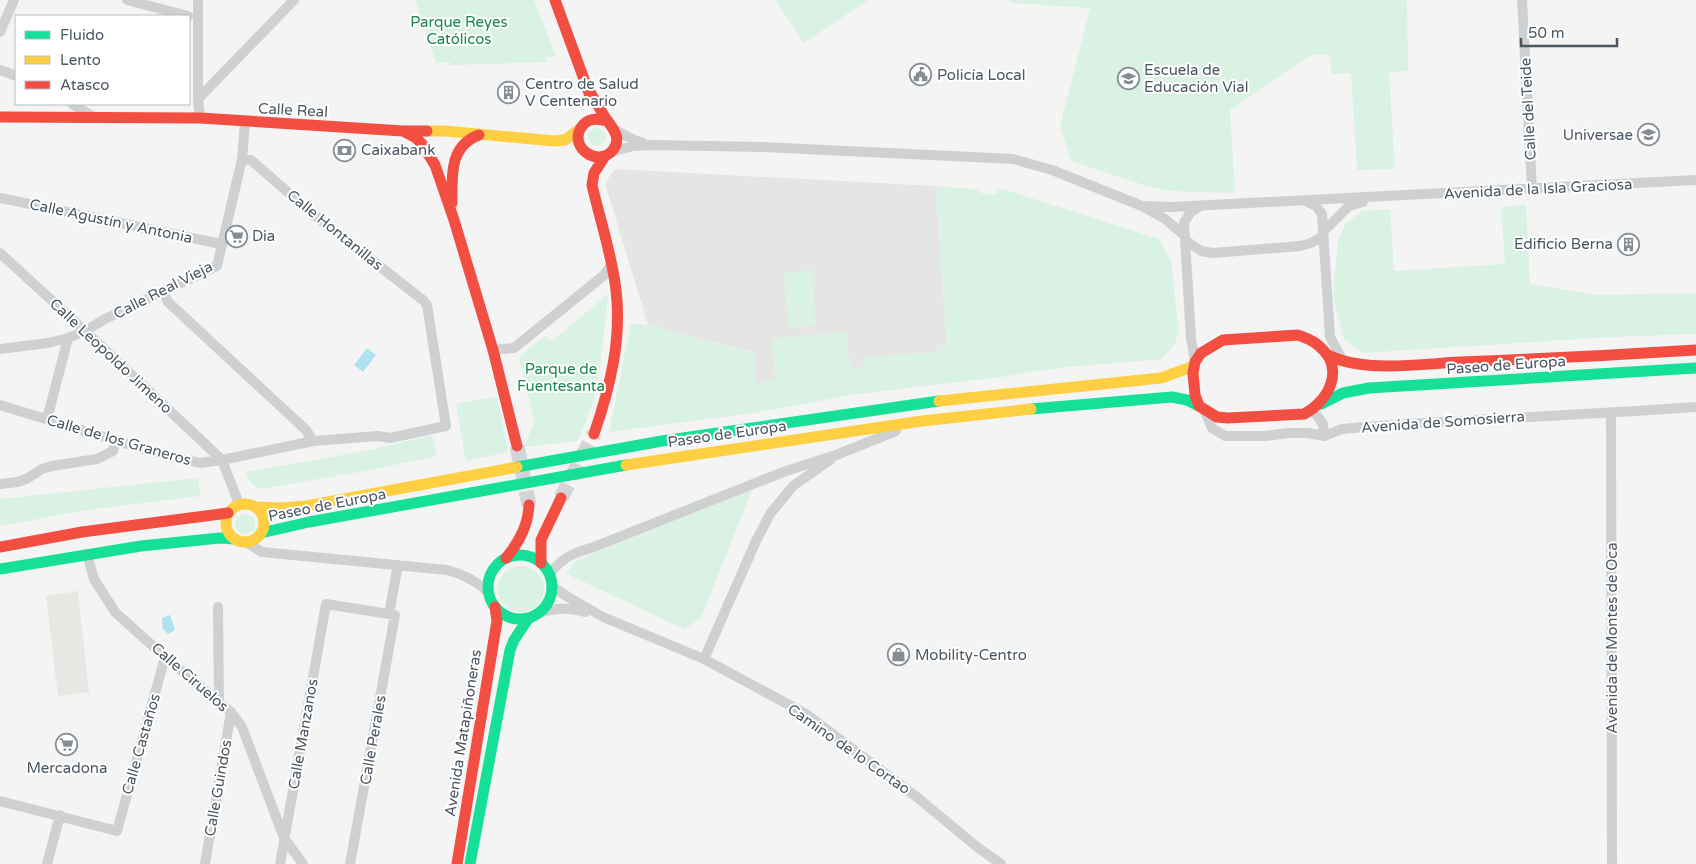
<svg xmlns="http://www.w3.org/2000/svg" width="1696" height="864" font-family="'Varela Round',sans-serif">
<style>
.commercial{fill:#e8e7e3}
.education{fill:#e6e5e6}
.green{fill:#d9f2e3}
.water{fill:#aee2f0}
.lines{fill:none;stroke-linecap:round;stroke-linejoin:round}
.secondary-tunnel{stroke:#d2d4d7;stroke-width:15;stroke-dasharray:15 8;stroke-linecap:butt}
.street{stroke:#ced0d2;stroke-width:10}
.fast{stroke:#16e098;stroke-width:11}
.slow{stroke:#ffcf43;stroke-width:11}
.jam{stroke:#f24e42;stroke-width:11}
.labels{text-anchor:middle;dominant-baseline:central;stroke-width:4;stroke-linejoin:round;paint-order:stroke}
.park-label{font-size:15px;fill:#17864f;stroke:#fff}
.poi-label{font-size:15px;fill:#4a5661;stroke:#fff;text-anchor:start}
.street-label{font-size:15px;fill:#4a5661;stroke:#fff}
</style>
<rect width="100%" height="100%" fill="#f4f4f4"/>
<path class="commercial" d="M78,591l11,101 -31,4 -12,-100z"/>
<path class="education" d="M615,169l321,17 11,158 -10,1v7l-73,5v10l-109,17v-31l-107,-28 -43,-142z"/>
<path class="green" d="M415,0h119l22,56 -11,1 2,5 -97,3v-3l-14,1z
M775,0h93l-64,43z
M1010,0h397l1,71 -19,1 6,97 -38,1 -6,-97 -19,1 -2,-19h-19l-81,55 5,83 -67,-2 -21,-5 -76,-25 -11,-35 30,-118 -79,-5z
M588 137a9 9 0 1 1 18 0a9 9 0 1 1-18 0Z
M936,186l41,3 3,4 16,2 2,-6 8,1 153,49 12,23 8,70 -5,13 -12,14 -105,9 -56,9 -150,18 -97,18 -145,19 22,-109 17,2 108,29v29l19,-3 -3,-41 74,-8 4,38 14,-2v-10l73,-5v-7l10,-1z
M1526,205l4,79 67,11 99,-2v41l-85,3 -248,16 -19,-14 -11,-43 5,-56 8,-17 16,-12 28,-2 4,62 111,-7 -4,-57z
M813,270l2,56 -27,2 -4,-55z
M608,294l-8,73 -6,33 -16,41 -54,6 10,-25 -15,-65 25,-21 8,5z
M497,396l11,56 -42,9 -10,-57z
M432,435l5,21 -72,15 -105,18 -9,-6 -5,-11 125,-22z
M198,478l2,18 -113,14 -87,16v-27z
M752,490l-51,128 -17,11 -117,-55 8,-13z
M235 524a10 10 0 1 1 20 0a10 10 0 1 1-20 0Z
M498 589a23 23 0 1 1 46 0a23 23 0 1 1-46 0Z"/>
<path class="water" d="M367,348l9,7 -13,17 -9,-7z
M170,615l5,15 -7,4 -5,-5 -1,-11z"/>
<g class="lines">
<path class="secondary-tunnel" d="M517,446l12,59
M561,498l33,-64"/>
<path class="street" d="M127,0l61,16
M198,0v99l2,19
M1522,0l10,189
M0,32l14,-32
M0,70l16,6
M198,99l96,-99
M72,104l20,12
M615,130l19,10 9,3
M611,152l22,-6 18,-1 112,2 250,12 39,11 90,36 23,13 20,17
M0,198l221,46
M1306,201l10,5 6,8 8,123 13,24
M1145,206l27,1 524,-27
M1323,232l26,-26 14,-4
M1185,240l16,11 12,2 87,-7 11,-3 12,-7
M0,253l85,78 137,129 91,-19 65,-5 12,2 56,-12 -19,-121 -3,-4 -111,-87 -62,-54 -9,-1
M163,292l5,10 138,128 7,11
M0,349l48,-6 20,-5 17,-7 20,-12 112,-53 25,-107 3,-37
M493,350l21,-2 89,-72 9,-12
M1195,362l-4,-24 -7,-115 6,-10 10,-7
M0,405l150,46 50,12 22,-3 17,44
M1313,410l10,14 1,12
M1205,412l7,16 13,8h40l24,-3h19l16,3 18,-7 23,-2c110,-8 221,-12 331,-20
M1611,413l1,451
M47,419l21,-81
M0,484l18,-2 10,-4 14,-9 10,-3 45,-7 16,-8 3,-10
M246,542l16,10 185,18c16,4 28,10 40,21
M87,554l7,25 21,33 50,45 66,55 11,15 42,111 19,26
M550,573c16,-18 22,-19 44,-26l192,-76 50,-16 60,-24
M553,587l15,10 35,20 101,42 102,55 112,84 59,49 24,17
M218,607l1,95
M539,613c16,-5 31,-6 46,-1
M389,614l9,-49
M704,659l52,-118 14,-27 23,-28 37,-26
M0,801l117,30 48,-174
M47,864l13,-49
M205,864l26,-152
M280,864l46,-260 69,11 -45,249"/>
<path class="fast" d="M1321,404l22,-11 26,-5 327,-20
M1031,409l141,-12 15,3 12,6
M517,467l145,-26 277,-40
M261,533l48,-11 317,-57
M488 587a32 32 0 1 1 64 0a32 32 0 1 1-64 0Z
M0,569l141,-23 79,-8 15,1
M470,864l40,-214 4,-10 14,-21"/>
<path class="slow" d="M427,131h18l109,10 11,-1 15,-11
M939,401l222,-23 33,-12
M626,465l296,-44 109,-12
M226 523a19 19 0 1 1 38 0a19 19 0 1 1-38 0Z
M257,507l23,1 26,-2 211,-39"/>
<path class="jam" d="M555,0l37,101
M590,92l16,27c4,5 8,10 10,16 2,6 0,11 -3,15 -16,19 -47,-5 -30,-25 7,-8 16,-6 25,-4
M0,117l200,1 203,13h24
M403,131l13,7 6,6 13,21 19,55 39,130 24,96
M452,203c0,-27 -3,-57 27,-68
M1298,335c7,3 15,5 21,11 27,22 10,55 -15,68l-76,4 -11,-1 -18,-11 -4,-11 -2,-22 2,-11 6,-9 22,-13z
M1328,355c36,18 92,9 132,7 79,-3 157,-7 236,-12
M594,434c16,-46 28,-95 22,-144 -4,-35 -16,-70 -24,-105l2,-12 11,-17
M0,547l82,-15 146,-19
M506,558c13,-16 22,-32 23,-53
M541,563v-23l20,-42
M457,864l40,-243 -2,-14"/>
</g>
<defs>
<symbol id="civic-ring" viewBox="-11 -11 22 22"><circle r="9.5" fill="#fff" stroke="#868d94" stroke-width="1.5"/><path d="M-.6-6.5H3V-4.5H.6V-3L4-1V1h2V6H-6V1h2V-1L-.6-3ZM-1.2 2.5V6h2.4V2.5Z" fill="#868d94"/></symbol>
<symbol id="school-ring" viewBox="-11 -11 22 22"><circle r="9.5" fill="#fff" stroke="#868d94" stroke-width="1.5"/><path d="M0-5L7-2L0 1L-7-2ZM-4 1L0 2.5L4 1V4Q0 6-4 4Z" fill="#868d94"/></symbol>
<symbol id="building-ring" viewBox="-11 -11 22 22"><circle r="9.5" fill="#fff" stroke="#868d94" stroke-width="1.5"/><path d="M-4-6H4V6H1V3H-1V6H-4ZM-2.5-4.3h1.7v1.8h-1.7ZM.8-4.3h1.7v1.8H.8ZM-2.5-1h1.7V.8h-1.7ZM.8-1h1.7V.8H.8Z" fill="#868d94"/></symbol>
<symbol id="university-ring" viewBox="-11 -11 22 22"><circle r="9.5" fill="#fff" stroke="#868d94" stroke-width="1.5"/><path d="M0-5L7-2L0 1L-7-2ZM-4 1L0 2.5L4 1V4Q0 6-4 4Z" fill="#868d94"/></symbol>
<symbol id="bank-ring" viewBox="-11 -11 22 22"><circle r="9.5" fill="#fff" stroke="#868d94" stroke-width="1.5"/><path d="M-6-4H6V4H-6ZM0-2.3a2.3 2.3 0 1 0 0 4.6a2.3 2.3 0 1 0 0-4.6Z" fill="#868d94"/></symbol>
<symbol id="supermarket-ring" viewBox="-11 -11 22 22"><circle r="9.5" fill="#fff" stroke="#868d94" stroke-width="1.5"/><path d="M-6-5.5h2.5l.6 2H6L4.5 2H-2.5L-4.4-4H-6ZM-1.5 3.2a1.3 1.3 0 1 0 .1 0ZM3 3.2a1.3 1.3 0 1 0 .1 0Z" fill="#868d94"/></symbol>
<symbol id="shop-ring" viewBox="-11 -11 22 22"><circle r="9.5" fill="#fff" stroke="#868d94" stroke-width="1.5"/><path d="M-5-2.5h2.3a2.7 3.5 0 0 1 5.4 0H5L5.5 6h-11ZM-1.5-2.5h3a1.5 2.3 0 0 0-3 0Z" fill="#868d94"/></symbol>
</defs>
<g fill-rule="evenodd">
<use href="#civic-ring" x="908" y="62" width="25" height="25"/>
<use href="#school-ring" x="1116" y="66" width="25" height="25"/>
<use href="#building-ring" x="496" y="80" width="25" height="25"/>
<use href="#university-ring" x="1636" y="122" width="25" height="25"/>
<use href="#bank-ring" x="332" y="138" width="25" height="25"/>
<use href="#supermarket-ring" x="224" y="224" width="25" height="25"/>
<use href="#building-ring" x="1616" y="232" width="25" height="25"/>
<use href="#shop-ring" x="886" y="642" width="25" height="25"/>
<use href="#supermarket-ring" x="54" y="732" width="25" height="25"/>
</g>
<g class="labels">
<g class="park-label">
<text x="459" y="22">Parque Reyes<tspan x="459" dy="17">Católicos</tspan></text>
<text x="561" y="369">Parque de<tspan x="561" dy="17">Fuentesanta</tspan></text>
</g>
<g class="poi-label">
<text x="1144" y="70">Escuela de<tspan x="1144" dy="17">Educación Vial</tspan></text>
<text x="937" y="75">Policía Local</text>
<text x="525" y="84">Centro de Salud<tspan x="525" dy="17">V Centenario</tspan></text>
<text x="1633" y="135" text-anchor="end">Universae</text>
<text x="361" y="150">Caixabank</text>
<text x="252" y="236">Dia</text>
<text x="1613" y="244" text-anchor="end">Edificio Berna</text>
<text x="915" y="655">Mobility-Centro</text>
<text x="67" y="768" text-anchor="middle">Mercadona</text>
</g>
<g class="street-label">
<text transform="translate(1528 109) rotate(-93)">Calle del Teide</text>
<text transform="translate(293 110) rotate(3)">Calle Real</text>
<text transform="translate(1538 189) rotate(-3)">Avenida de la Isla Graciosa</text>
<text transform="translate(111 221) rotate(12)">Calle Agustín y Antonia</text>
<text transform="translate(335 230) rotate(39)">Calle Hontanillas</text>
<text transform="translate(163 290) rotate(-27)">Calle Real Vieja</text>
<text transform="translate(111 356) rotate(43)">Calle Leopoldo Jimeno</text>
<text transform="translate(1506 365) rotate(-4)">Paseo de Europa</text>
<text transform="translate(1443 422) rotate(-4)">Avenida de Somosierra</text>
<text transform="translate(727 434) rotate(-8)">Paseo de Europa</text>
<text transform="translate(119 440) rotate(16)">Calle de los Graneros</text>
<text transform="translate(327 505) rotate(-11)">Paseo de Europa</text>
<text transform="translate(1612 638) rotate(-90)">Avenida de Montes de Oca</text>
<text transform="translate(190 677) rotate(41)">Calle Ciruelos</text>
<text transform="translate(463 733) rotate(-81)">Avenida Matapiñoneras</text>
<text transform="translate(303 734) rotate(-80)">Calle Manzanos</text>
<text transform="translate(373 740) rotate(-80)">Calle Perales</text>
<text transform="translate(141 744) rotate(-74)">Calle Castaños</text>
<text transform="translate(849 749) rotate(35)">Camino de lo Cortao</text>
<text transform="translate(218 788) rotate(-80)">Calle Guindos</text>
</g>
</g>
<rect x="15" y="15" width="175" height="90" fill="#ffffff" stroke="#b7bbc0"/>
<rect x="25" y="31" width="25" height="8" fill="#16e098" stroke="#b7bbc0"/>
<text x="60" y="40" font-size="15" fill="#4a5661">Fluido</text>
<rect x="25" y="56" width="25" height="8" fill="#ffcf43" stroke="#b7bbc0"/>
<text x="60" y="65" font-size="15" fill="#4a5661">Lento</text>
<rect x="25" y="81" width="25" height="8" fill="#f24e42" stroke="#b7bbc0"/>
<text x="60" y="90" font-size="15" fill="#4a5661">Atasco</text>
<path d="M1521 38v8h96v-8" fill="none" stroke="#4a5661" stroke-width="2.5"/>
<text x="1528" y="38" font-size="15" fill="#4a5661" stroke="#ffffff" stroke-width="4" paint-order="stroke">50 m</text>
</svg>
